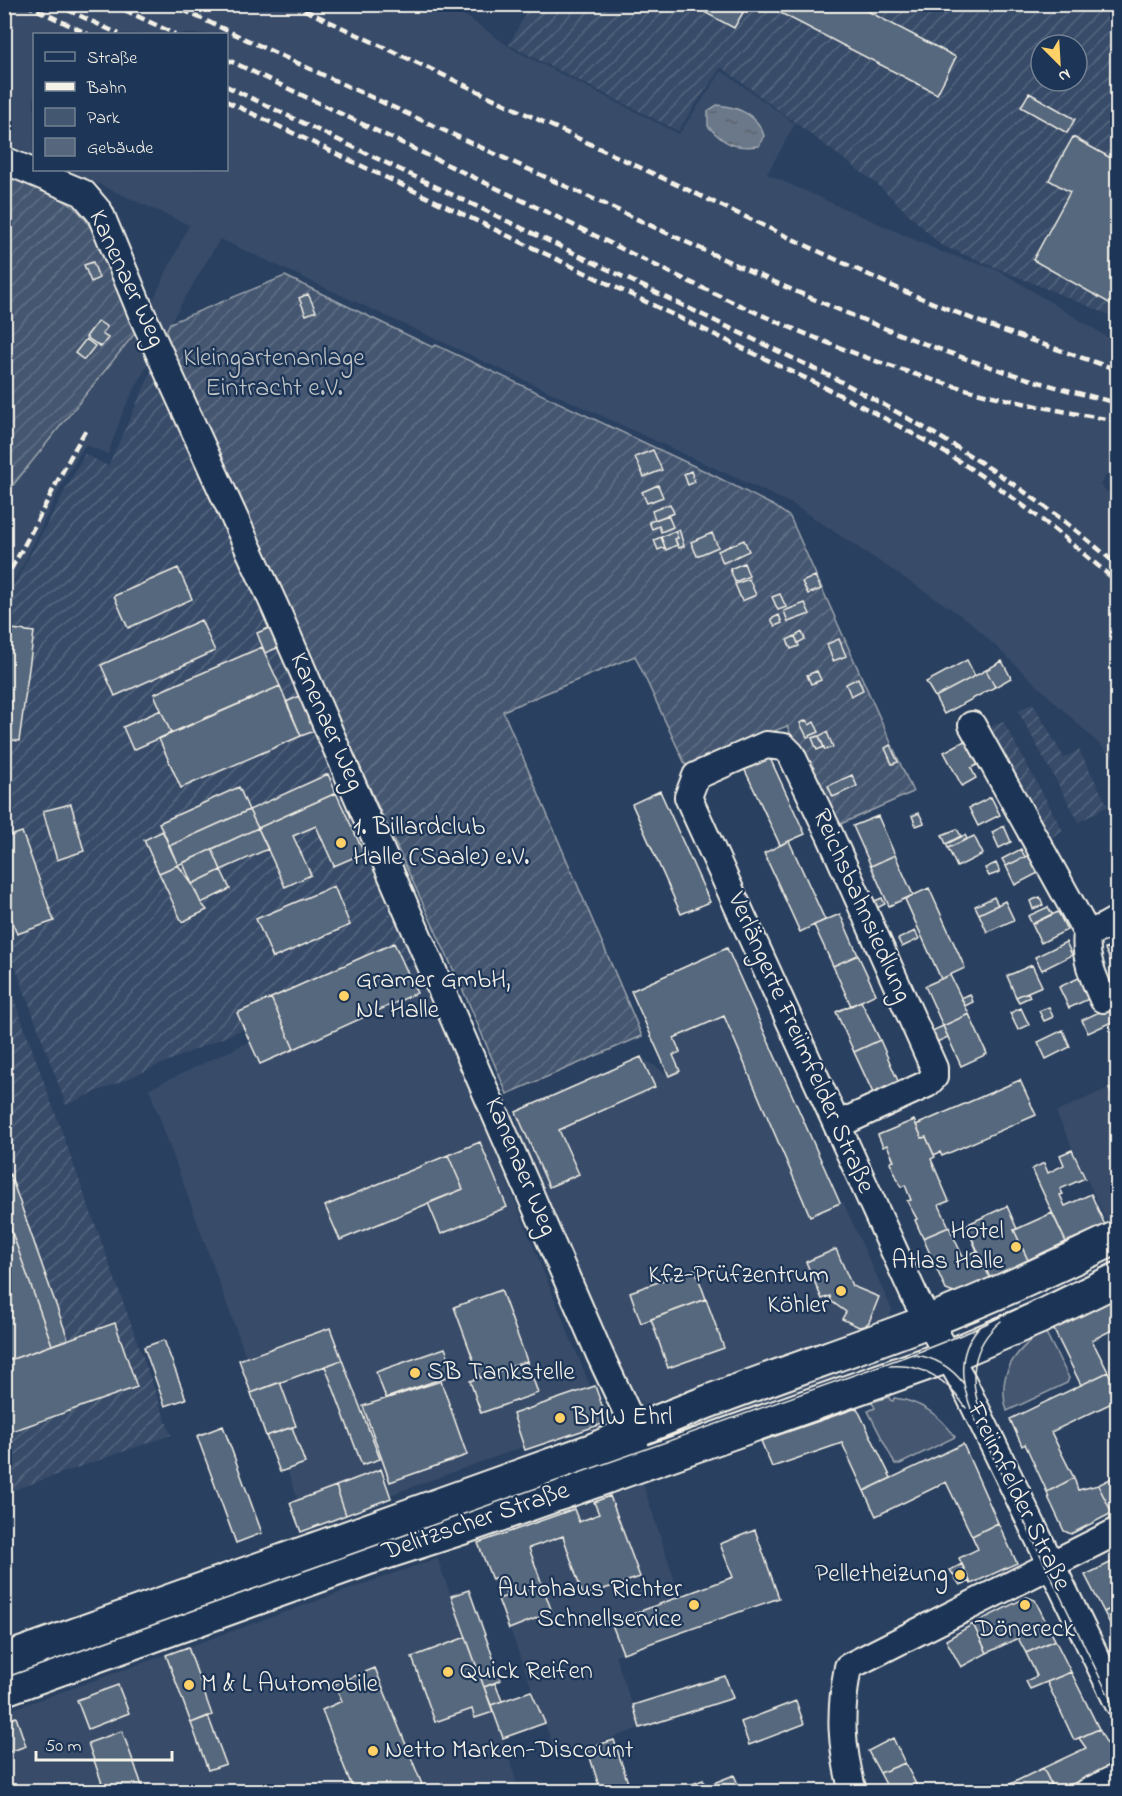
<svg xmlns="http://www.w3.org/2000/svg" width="1122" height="1796" font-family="'Indie Flower',sans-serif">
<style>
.built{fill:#374c69}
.industrial{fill:url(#industrial-furrows);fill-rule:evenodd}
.green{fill:#445771;stroke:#9ca4ac;stroke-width:1.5}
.garden{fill:url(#garden-furrows);stroke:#9ca4ac;stroke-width:1.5}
.water{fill:url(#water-ripples);stroke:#a1a8b0;stroke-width:1.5}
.building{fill:#56677d;stroke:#f4f1e8;stroke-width:1.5}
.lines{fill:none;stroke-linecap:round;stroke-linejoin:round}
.minor-casing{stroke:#f4f1e8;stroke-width:30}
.major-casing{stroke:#f4f1e8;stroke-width:36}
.minor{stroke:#1d3557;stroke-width:26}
.major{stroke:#1d3557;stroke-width:32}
.tram{stroke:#f4f1e8;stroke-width:1.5}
.rail{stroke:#f4f1e8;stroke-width:4.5;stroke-dasharray:9 4.5;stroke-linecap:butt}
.poi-dot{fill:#ffd166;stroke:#1d3557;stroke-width:2}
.labels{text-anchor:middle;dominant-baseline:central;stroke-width:4.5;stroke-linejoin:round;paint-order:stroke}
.street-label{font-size:26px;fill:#f4f1e8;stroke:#1d3557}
.park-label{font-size:26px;fill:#bfc3c4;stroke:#1d3557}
.poi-label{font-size:26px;fill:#f4f1e8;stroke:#1d3557;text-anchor:start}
</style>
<defs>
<pattern id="industrial-furrows" width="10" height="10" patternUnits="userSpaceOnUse" patternTransform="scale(1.5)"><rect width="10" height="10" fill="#374c69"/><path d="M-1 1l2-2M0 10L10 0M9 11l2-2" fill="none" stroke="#55667e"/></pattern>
<pattern id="garden-furrows" width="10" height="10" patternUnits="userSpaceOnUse" patternTransform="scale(1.5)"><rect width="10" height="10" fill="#445771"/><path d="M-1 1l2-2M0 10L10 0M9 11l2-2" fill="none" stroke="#607085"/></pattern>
<pattern id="water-ripples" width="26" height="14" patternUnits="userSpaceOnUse" patternTransform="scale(1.5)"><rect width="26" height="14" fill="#6a788a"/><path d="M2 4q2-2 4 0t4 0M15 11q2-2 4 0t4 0" fill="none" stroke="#5b626b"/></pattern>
</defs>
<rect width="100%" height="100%" fill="#2a4060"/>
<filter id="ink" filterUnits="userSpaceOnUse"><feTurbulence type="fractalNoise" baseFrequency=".0167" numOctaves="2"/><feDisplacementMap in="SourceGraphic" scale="12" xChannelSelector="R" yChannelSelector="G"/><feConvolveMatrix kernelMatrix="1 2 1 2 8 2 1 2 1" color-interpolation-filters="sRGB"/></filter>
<g filter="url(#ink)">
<path class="built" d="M5,5h445l64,45 165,84 43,-63 73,53 -28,50 175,78 56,18 119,73v117l-17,25 17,16v260l-149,-141 -174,-115 -574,-266 -50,84 -46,86 -16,45 -23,-9 -22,37 -40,83 -18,29v-99l135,-168 49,-102 -122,-55h159v-136h-192v122l-29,-13z
M727,948l113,255 3,-1 49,108 -4,10 -245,86 -25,-42 -99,-226 -3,-26 125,-55 27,18 -37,-84z
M418,962l185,456 -296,107 -158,-436z
M1117,1084v134l-10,5 -51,-111z
M837,1370l6,14 -194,69 5,-25z
M643,1484l37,113 -68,25 11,31 -8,2 25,73 -83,28 -79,-213z
M437,1558l66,180 16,53 -514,1v-80z"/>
<path class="industrial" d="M530,5h587v313l-176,-73 -64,-61 -156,-117 -43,64 -169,-86zM1041,45h36v36h-36z
M154,366l262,589 -350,150 -61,-167v-337l80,-147 23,12z
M1033,703l31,55 15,-8 29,56 -29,16 -61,-111z
M1003,721l60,110 -15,8 -59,-111z
M4,971l167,464 -166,58h-1z"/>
<path class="green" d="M1045,1331l24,47 -2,5 -60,28c-11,-36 8,-62 38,-80z
M889,1397l1,3 3,1 1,-3c26,3 46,17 61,39l-55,27h-5l-27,-53 7,-3 -3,-6z"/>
<path class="garden" d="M5,173c22,10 47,19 67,33 24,16 54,92 68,121l-135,168z
M285,276l147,71 4,-2 273,128 65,33 16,11 123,275 -79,35 -47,-101 -101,40 -51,-110 -132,55 139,325 -135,58 -37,-88 -307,-668 7,-15z"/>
<path class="water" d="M717,105c21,2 41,9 47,31l-5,10c-25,3 -35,-2 -51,-20v-15z"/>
<path class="building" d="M711,4h37l-14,24 -28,-15z
M768,4h86l102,53 -19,37 -170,-88z
M954,4h19l-5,8z
M1029,93l46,26 -8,14 -46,-26z
M1073,137l45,25v146l-85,-48 37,-68 -21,-12z
M93,262l6,16 -8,4 -7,-17z
M308,294l8,17 -10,4 -7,-17z
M98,321l9,6 -5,7 6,4 -7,9 -15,-10z
M86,339l9,7 -11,14 -9,-7z
M653,450l9,20 -18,7 -9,-20z
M691,471l4,11 -7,3 -4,-11z
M658,485l5,12 -16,6 -5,-11z
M670,504l4,9 -19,7 -3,-9z
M668,515l5,12 -12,5 -2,-6 -7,3 -3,-7z
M679,529l5,17 -5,2 -4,-9 3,-1 -3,-7z
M675,531l3,7 -3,1 2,6 -11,5 -5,-13z
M712,533l6,14 -21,9 -6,-14z
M661,537l4,10 -7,3 -4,-10z
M744,540l5,11 -26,12 -5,-12z
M744,563l5,13 -14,6 -5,-13z
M178,568l14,31 -64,29 -14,-32z
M815,576l6,13 -13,5 -6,-12z
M749,579l7,16 -14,6 -7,-17z
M780,594l6,13 -8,3 -6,-13z
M805,603l5,11 -22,8 -4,-11z
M779,615l3,8 -7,3 -4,-7z
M201,620l14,31 -100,45 -14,-31z
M276,625l8,20 -19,8 -8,-20z
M4,628l30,4 -15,109 -15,-2z
M802,632l3,7 -7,4 -3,-7z
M795,636l4,10 -8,3 -4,-9z
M839,639l7,17 -13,5 -6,-17z
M262,647l18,39 -109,47 -17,-39z
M967,660l8,16 -40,21 -9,-15z
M1002,661l9,17 -16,9 -9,-17z
M986,670l9,17 -51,27 -9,-17z
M817,671l4,9 -10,4 -4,-9z
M858,678l5,12 -12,6 -5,-12z
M280,686l21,50 -120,52 -22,-49z
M302,695l15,35 -16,6 -15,-34z
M161,710l10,23 -38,17 -10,-23z
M807,720l2,5 5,-3 5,10 -12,5 -7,-14z
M827,732l6,15 -8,3 -6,-14z
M819,736l5,11 -7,3 -5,-12z
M970,738l13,24 -12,6 5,10 -14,8 -18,-34z
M890,745l8,17 -6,2 -7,-16z
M768,754l37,80 -25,11 -37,-79z
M328,774l8,19 -78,35 -9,-18z
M852,775l5,11 -24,11 -5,-11z
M239,787l10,23 -80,36 -10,-23z
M660,791l50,111 -29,12 -49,-110z
M336,793l28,60 -30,13 -18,-40 -23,10 18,39 -26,12 -27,-59z
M991,797l9,18 -22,11 -9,-18z
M71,804l13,47 -27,9 -14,-49z
M249,810l9,18 -80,37 -9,-19z
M919,813l5,10 -8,3 -4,-10z
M878,816l17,39 -24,11 -18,-40z
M1004,826l7,16 -12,6 -7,-16z
M258,828l10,21 -47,21 -9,-21z
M957,829l4,7 -15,8 -4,-9z
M163,831l15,34 -19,8 -15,-33z
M22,832l32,89 -37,13 -13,-36v-60z
M965,835l2,4 -19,9 -2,-4z
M974,836l9,18 -26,13 -9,-19z
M789,841l36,79 -25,12 -36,-79z
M212,849l9,21 -29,14 -9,-21z
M1021,849l4,8 -19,9 -4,-7z
M1031,854l9,18 -25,13 -9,-19z
M895,855l18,40 -24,11 -18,-40z
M996,863l4,9 -11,4 -4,-8z
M178,865l14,19 9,19 6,7 -25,12 -23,-49z
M221,870l9,19 -29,14 -9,-19z
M334,886l16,39 -77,33 -17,-39z
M929,888l36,80 -24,11 -36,-80z
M994,897l4,8 -19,9 -4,-8z
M1040,897l3,8 -10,4 -3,-8z
M882,898l3,6 -12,6 -3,-7z
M1005,901l9,19 -27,12 -8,-18z
M1048,907l4,7 -20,10 -4,-8z
M1058,912l9,18 -26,13 -9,-19z
M840,914l18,41 -25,11 -19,-41z
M915,931l4,8 -17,8 -4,-8z
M1066,942l6,13 -30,15 -7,-13z
M394,943l23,50 -123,56 -23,-51z
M1118,943v31h-1l-12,-25z
M727,948l113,255 -30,13 -86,-200 -50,22 6,14 -7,3 7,16 -11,5 -38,-85z
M858,955l18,39 -25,12 -18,-40z
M1032,965l10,21 -26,11 -9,-21z
M950,975l19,39 -26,12 -18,-40z
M1083,976l10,21 -24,11 -10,-21z
M1028,992l2,5 -11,5 -3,-5z
M970,994l3,8 -8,4 -4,-8z
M271,998l23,51 -34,15 -23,-51z
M861,1001l19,39 -26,12 -18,-40z
M1114,1005l4,8v6l-30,14 -6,-13z
M1049,1007l4,10 -9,4 -5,-10z
M1021,1008l8,17 -11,5 -8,-17z
M969,1014l18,40 -26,12 -18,-40z
M943,1026l5,11 -11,5 -5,-11z
M1063,1030l7,17 -24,12 -8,-17z
M880,1040l18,41 -25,12 -19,-41z
M641,1057l14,30 -96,43 20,44 -30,13 -33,-75z
M1020,1080l16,35 -94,41 -2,-4 -6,3 -8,-18 -4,1 -6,-13z
M1118,1085v22l-9,-19z
M914,1120l8,18 4,-1 9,20 -4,2 18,42 -10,4 10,22 -26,11 -8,-18 2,-1 -10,-18 4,-1 -6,-15 -4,2 -11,-25 4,-1 -7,-16 -4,2 -5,-12z
M480,1142l27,65 -66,27 -13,-31 35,-14 -15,-34z
M1072,1150l13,28 -25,11 3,5 -3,1 5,11 26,-12 14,31 -39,17 -34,-73 12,-6 4,10 16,-8 -4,-10z
M448,1155l15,34 -123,51 -15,-34z
M10,1174l58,165 -16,6 -48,-135v-35z
M1007,1206l10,23 35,-16 14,29 -110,52 -10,-4 -23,-52 26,-11 14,30 14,-6 -11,-26z
M1007,1206l10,23 -3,1 14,30 -38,18 -24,-53z
M4,1210l48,135 -48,17z
M1052,1213l14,29 -38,18 -14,-30z
M949,1227l14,30 14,-6 13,27 -34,16 -10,-4 -23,-52z
M836,1249l16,37 27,11 -10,25 -4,4 -6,1 -17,-8 4,-7 -15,-11 -1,-5 -8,3 -16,-37z
M695,1269l11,30 -65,24 -11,-31z
M501,1290l26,71 -47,17 -26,-71z
M1118,1295v32l-26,13 16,32 -27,13 -29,-59z
M706,1299l18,49 -56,20 -17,-49z
M115,1323l22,64 -133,47v-72z
M330,1328l12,32 -91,33 -12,-33z
M164,1340l22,59 -21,7 -21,-59z
M445,1348l10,26 -69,24 -10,-26z
M342,1360l38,99 -18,6 -37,-99z
M527,1361l11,32 -57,20 -11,-32z
M1108,1372l10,20v8l-67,32 23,46 -27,14 -22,-48 -3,2 -12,-27z
M441,1381l26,74 -77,27 -27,-76z
M280,1382l16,44 -30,10 -15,-43z
M595,1386l13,36 -83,28 -12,-36z
M857,1408l34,70 -27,13 -22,-48 -70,24 -11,-26z
M223,1426l39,107 -26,10 -39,-107z
M292,1427l13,36 -25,9 -14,-36z
M963,1444l35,79 -26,13 -26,-54 -70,34 -12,-25z
M381,1469l10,29 -45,17 -10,-29z
M1118,1475v35l-6,3 -14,-28z
M1074,1478l4,12 20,-5 14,28 -41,21 -7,-3 -15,-32 -2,-7z
M336,1486l10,29 -45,17 -11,-29z
M610,1496l30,81 -57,19 -20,-60 -34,12 23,64 -43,17 -11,-30 9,-3 -7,-20 -8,4 -14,-37 96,-34 5,13 20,-8 -5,-12z
M998,1523l19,40 -46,21 -12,-26 19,-9 -6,-13z
M755,1530l24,68 -156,55 -12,-31 122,-45 -13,-33z
M1116,1560l2,45 -14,7 -19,-37z
M962,1564l8,17 -10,4 -10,-15z
M469,1590l32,90 -17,7 -33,-91z
M1027,1597l8,3 20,40 -29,13 -8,-15 -31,15 -14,-29z
M1118,1605v34l-14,-27z
M973,1624l14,29 -26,14 -15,-27z
M466,1637l27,75 -18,6 -3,-9 -37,13 -23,-65z
M1055,1640l16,32 -41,17 -4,-8 11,-5 -11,-23z
M188,1647l24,68 -21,8 -25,-68z
M375,1668l50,124h-71l-32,-82 20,-9 -7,-17z
M1071,1672l28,57 -25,11 -27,-58z
M725,1676l8,22 -93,30 -7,-23z
M495,1683l7,18 -11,4 -7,-18z
M118,1685l11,28 -41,16 -11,-29z
M531,1691l14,32 -42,15 -12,-33z
M796,1701l8,23 -55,21 -8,-23z
M208,1716l18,48 -18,6 -17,-47z
M16,1717l10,29 -22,8v-33z
M1099,1729l18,34 -62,29 -12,-24 43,-20 -7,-10z
M122,1731l17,46 5,15h-39l-17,-49z
M893,1738l12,25 -25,10 -12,-22z
M614,1740l17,52h-30l-14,-44z
M905,1763l15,29h-30l-10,-19z
M1043,1768l12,24h-57v-2z
M734,1775l6,14 -6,3h-62l31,-12 3,6z"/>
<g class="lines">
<defs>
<path id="minor" d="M4,160l79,33 17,20 43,104 133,292 324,746 32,68 3,22 -5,24
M972,725l115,208c-3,24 6,44 16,66
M1087,933l15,-5 16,-9
M837,1125l90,-41 7,-7v-9l-105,-235 -38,-79 -7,-7 -18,-2 -70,31 -8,21 228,502 47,83 155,321
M853,1792c-12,-46 -14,-78 -5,-125l270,-136
M1088,1792l30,-15"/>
<path id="major" d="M4,1660l591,-211c107,-50 221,-85 331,-127 66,-25 129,-55 192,-85
M4,1689l365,-131 99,-32 481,-170 89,-38 80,-39"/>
</defs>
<use href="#minor" class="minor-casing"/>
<use href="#major" class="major-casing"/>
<use href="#minor" class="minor"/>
<use href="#major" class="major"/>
<path class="tram" d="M978,1328c-25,30 -15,63 -1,96l141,291
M914,1355c21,2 37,12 50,29
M889,1366c35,-3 58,14 77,42
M982,1415c-14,-35 -11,-69 19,-94
M4,1678l917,-327 50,-20 147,-71"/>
<path class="rail" d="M25,4l63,30
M55,4l64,30
M112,4l63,30
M170,4c152,71 304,140 456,210 161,75 317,148 492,189
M292,4l609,286 94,38 123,42
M226,59c110,52 219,105 329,157 114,56 229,115 350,155 69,23 141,38 213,50
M226,86l608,292c101,53 198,111 284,188
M226,101l596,285c39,20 79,40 117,63 64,38 123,85 179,134
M4,581c30,-50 53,-103 83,-153"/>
</g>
</g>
<g class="poi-dot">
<circle cx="341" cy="843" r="6"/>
<circle cx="344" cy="996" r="6"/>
<circle cx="1016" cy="1247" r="6"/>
<circle cx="841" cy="1291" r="6"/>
<circle cx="415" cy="1373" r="6"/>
<circle cx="560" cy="1418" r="6"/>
<circle cx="960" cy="1575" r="6"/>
<circle cx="694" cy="1605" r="6"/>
<circle cx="1025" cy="1605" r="6"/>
<circle cx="448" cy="1672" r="6"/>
<circle cx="189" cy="1685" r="6"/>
<circle cx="373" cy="1751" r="6"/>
</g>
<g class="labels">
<g class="street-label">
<text transform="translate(126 279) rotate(65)">Kanenaer Weg</text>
<text transform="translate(326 722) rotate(66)">Kanenaer Weg</text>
<text transform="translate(861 906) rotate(66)">Reichsbahnsiedlung</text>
<text transform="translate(800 1043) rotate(66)">Verlängerte Freiimfelder Straße</text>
<text transform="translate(520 1167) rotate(67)">Kanenaer Weg</text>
<text transform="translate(1018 1497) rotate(64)">Freiimfelder Straße</text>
<text transform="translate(476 1522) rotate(-19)">Delitzscher Straße</text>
</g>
<g class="park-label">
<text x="274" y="359">Kleingartenanlage<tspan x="274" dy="30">Eintracht e.V.</tspan></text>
</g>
<g class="poi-label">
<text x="353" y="828">1. Billardclub<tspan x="353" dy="30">Halle (Saale) e.V.</tspan></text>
<text x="356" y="981">Gramer GmbH,<tspan x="356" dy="30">NL Halle</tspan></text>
<text x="1004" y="1232" text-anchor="end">Hotel<tspan x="1004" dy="30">Atlas Halle</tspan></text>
<text x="829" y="1276" text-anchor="end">Kfz-Prüfzentrum<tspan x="829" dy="30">Köhler</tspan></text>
<text x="427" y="1373">SB Tankstelle</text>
<text x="572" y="1418">BMW Ehrl</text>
<text x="948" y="1575" text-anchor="end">Pelletheizung</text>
<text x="682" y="1590" text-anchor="end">Autohaus Richter<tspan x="682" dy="30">Schnellservice</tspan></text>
<text x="1025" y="1630" text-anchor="middle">Dönereck</text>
<text x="460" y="1672">Quick Reifen</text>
<text x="201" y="1685">M &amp; L Automobile</text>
<text x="385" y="1751">Netto Marken-Discount</text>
</g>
</g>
<rect width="1122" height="1796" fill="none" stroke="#1d3557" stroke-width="24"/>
<rect x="12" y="12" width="1098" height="1772" fill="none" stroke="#f4f1e8" stroke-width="2" filter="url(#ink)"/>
<rect x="33" y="33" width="195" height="138" fill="#1d3557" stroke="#738091" stroke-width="1.5"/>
<rect x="45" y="52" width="30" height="9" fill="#1d3557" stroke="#738091" stroke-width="1.5"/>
<text x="87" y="63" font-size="18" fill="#f4f1e8">Straße</text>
<rect x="45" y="82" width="30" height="9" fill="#f4f1e8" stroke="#738091" stroke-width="1.5"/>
<text x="87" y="93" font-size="18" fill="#f4f1e8">Bahn</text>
<rect x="45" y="108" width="30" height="18" fill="#445771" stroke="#738091" stroke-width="1.5"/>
<text x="87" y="123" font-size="18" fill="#f4f1e8">Park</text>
<rect x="45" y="138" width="30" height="18" fill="#56677d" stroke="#738091" stroke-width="1.5"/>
<text x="87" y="153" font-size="18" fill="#f4f1e8">Gebäude</text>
<g transform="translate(1059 63) rotate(156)"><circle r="28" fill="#1d3557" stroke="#738091" stroke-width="1.5"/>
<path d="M0-4.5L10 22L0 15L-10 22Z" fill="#ffd166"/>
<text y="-9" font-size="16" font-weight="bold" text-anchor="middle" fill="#f4f1e8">N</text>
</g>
<path d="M36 1751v9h136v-9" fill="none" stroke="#f4f1e8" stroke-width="3"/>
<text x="45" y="1751" font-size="18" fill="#f4f1e8" stroke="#1d3557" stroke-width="4.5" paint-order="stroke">50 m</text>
</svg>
